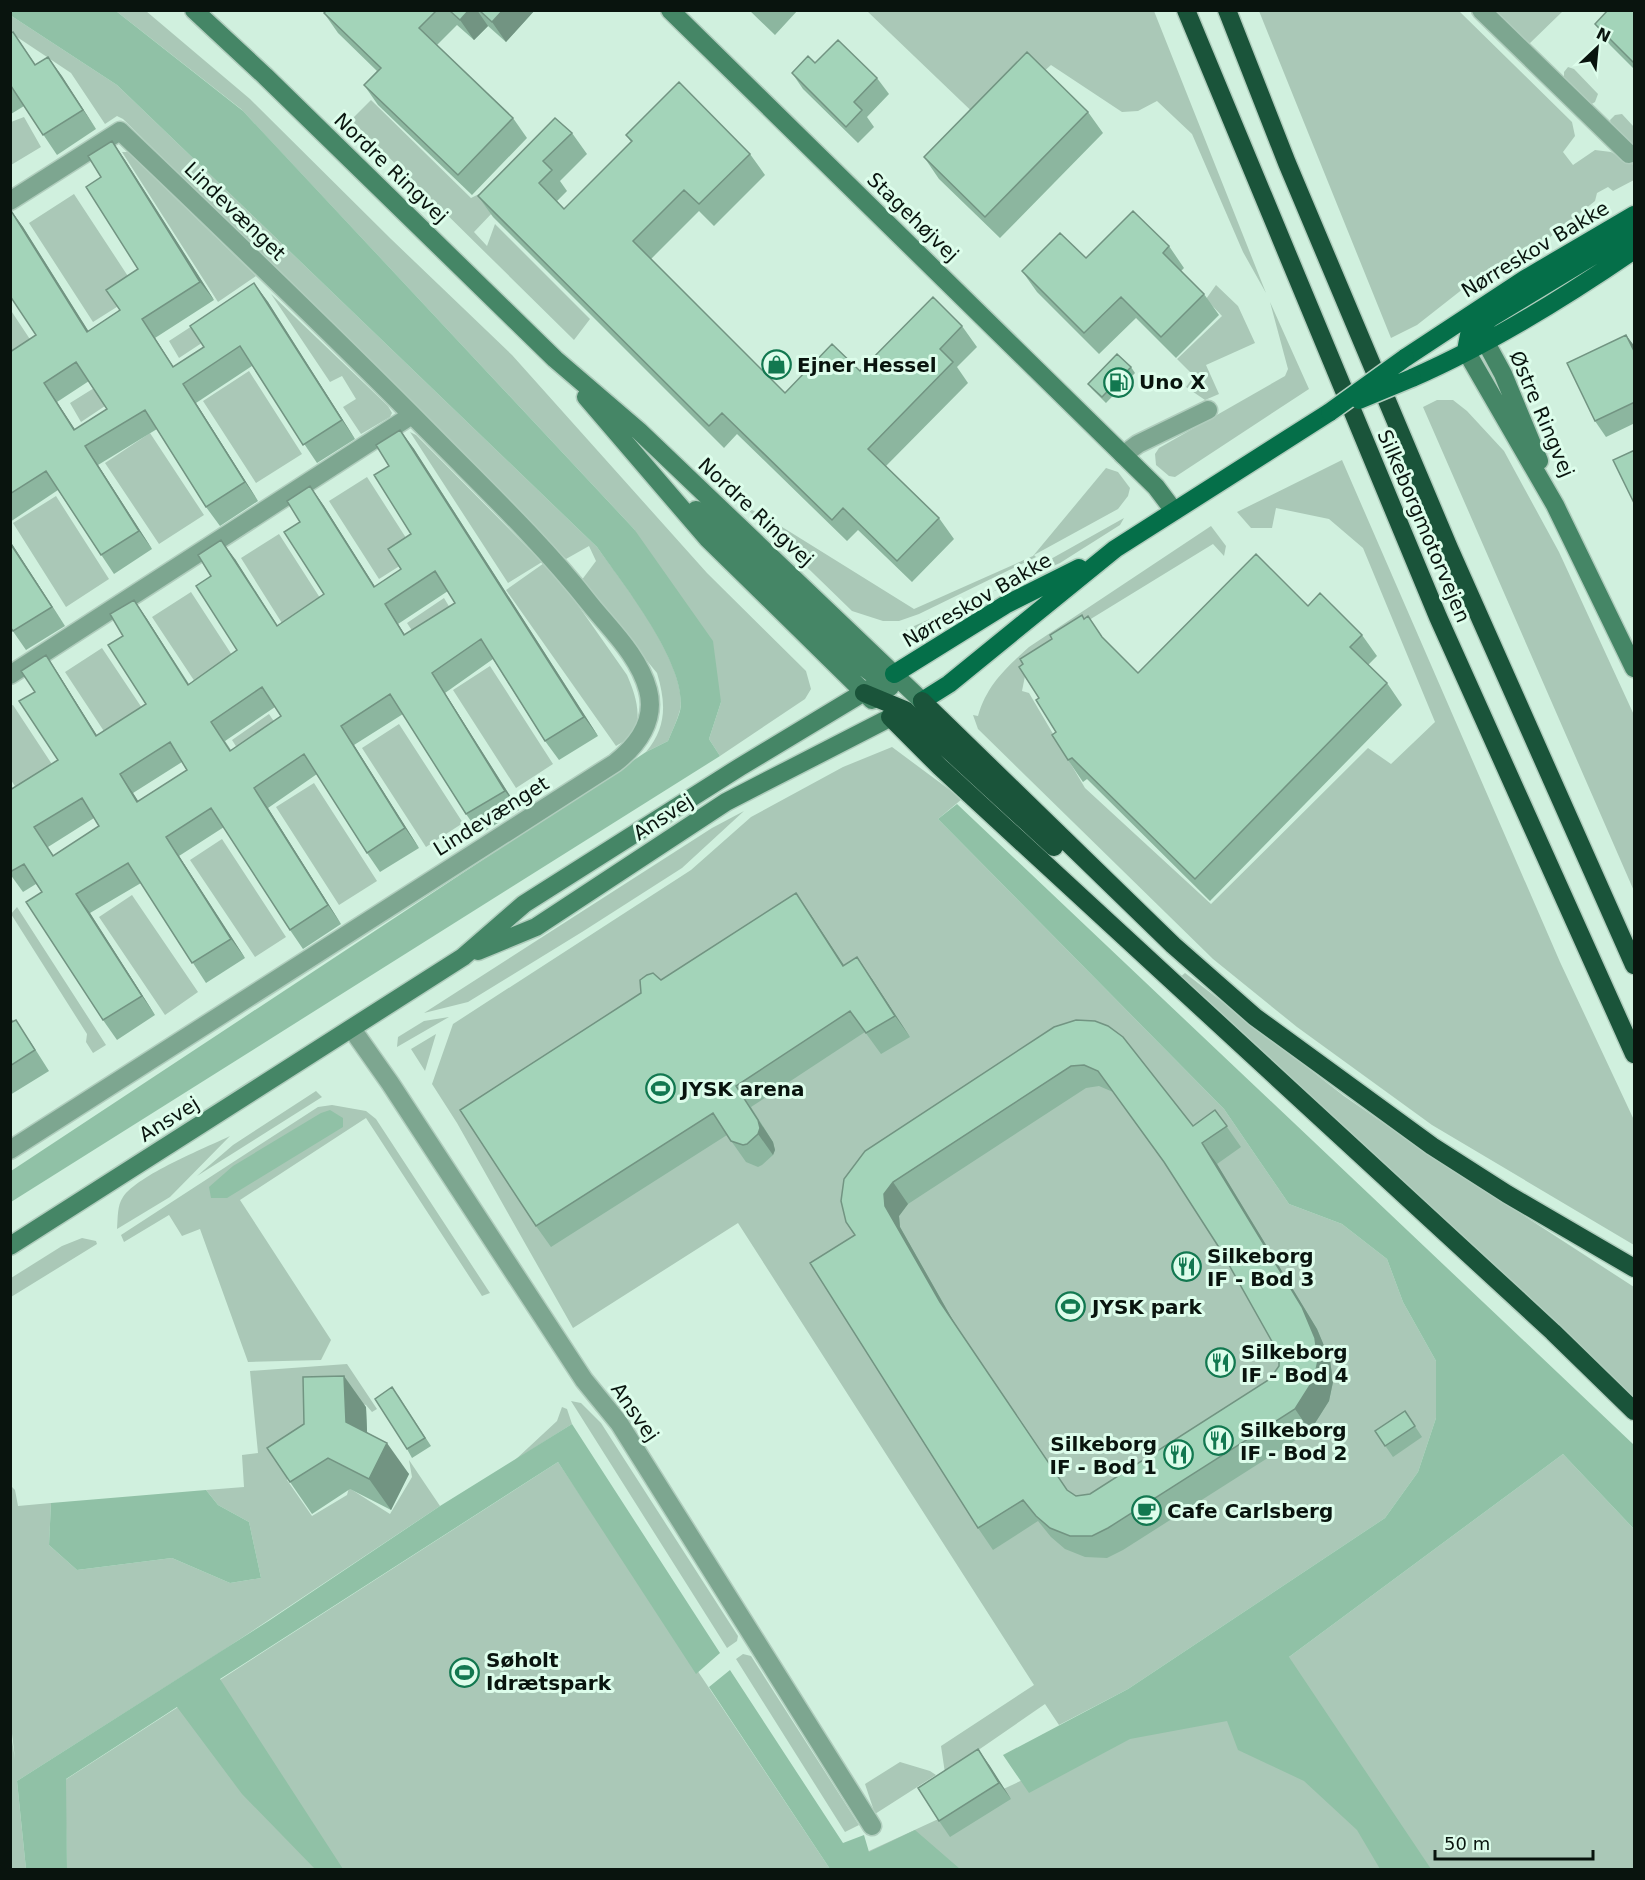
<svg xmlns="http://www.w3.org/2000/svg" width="1645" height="1880" font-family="'DejaVu Sans',sans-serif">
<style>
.green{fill:#aac8b7}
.forest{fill:#90c1a6}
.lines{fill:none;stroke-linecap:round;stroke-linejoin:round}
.street-casing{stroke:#b0cdbd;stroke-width:21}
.secondary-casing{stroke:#b0cdbd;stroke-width:21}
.primary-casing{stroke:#b0cdbd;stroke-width:21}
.highway-casing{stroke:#b0cdbd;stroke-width:21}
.street{stroke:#7da690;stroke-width:18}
.secondary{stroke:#458666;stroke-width:18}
.primary{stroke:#056f49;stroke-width:18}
.highway{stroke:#1a543a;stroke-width:18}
.primary-bridge-casing{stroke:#b0cdbd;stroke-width:21;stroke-linecap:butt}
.primary-bridge{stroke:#056f49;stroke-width:18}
.wall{fill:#8cb69f;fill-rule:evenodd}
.shaded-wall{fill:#729482}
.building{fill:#a3d4b9;stroke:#729482;stroke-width:1.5;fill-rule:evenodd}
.labels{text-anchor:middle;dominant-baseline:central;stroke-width:6;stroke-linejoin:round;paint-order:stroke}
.street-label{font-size:20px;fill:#09140e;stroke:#ddfdeb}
.poi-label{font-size:20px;font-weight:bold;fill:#09140e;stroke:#ddfdeb;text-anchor:start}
</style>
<rect width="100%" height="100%" fill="#d0f0de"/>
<path class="green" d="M116,11h30l104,88 141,140 121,116 195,218 99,98 5,18 -6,10 -85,57 -11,-17 12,-37 -87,-173 -393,-420z
M867,11h287l112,282 -23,-41 -51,-118 -35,-33 -19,10 -16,1 -71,-47 -66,59z
M1259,11h200l113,111 3,14 -12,16 10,13 22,-15 16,2 23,13v15l-21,11 -5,-4 -11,6 -2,8 -46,37 -76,43 -56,44 -26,13z
M1493,11h70l-35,34z
M10,15l107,70 480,462c26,36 92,119 83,163 -3,11 -8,21 -12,31l-22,11c21,-25 20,-49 11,-79l-76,-92 15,-20 -7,-15 -23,13 -108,-111 -335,-329 -6,-3 -12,8 -34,-51 -60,-40z
M1568,67l6,2 24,25 -3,8 -5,3 -26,-26v-7z
M371,100l100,98 8,-4 15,17 -20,21 13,14 8,-22 95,95 -16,21 -223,-220z
M1622,114l12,13v22l-22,-22 -2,-7 5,-5z
M24,117l17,30 -30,18v-43z
M122,152h6l128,124 -38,26z
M74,194l65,99 -46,29 -64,-99z
M1216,285l22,21 17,37 -49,22 13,29 -14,6 -19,-13 8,-11 -17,-17 45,-43 -16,-17z
M271,294l117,112 4,7 -2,4 -29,17 -18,-27 13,-8 -14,-23 -12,6z
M1270,302l39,87 -134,88 -6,-1 -13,-11 -1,-11 4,-6 126,-72 3,-7z
M10,309l31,47 -31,19z
M212,313l11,16 -44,29 -10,-17z
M249,371l53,83 -46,29 -53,-82z
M115,375l11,17 -45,30 -11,-19z
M1437,400h16l14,11 37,40 55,101 75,163v176l-211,-484z
M410,432l6,3 126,127 -34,21z
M150,433l54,82 -45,29 -54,-81z
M1342,460l218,502 74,158v125l-202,-120 -135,-98 -84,-68 -235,-230 -5,-14 5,1c9,-31 28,-48 51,-69l182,-121 15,20 -2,10 -11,-12 -150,92 -32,37 -6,3 -3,15 7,2 56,95 126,116 157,-156 23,16 44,-42 -72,-174 -34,-29 -53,-11 -4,20h-21l-14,-16z
M1106,468l12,4 12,16 -2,8 -10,13 -84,46 2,2 -117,57 -20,7h-16l-31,-10 -107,-104 16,7 153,95 119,-53z
M367,477l50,78 -38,24 -50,-78z
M56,496l53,83 -43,28 -53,-84z
M1124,518l-4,7 -60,38 -68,29z
M279,534l52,81 -39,24 -51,-81z
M547,561l80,114c7,16 17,42 5,60 -3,4 -11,8 -16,11l-110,-156z
M191,592l52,80 -38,25 -53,-80z
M444,598l12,20 -37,23 -12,-18z
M970,601l-60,37 -7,-7z
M102,648l52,78 -37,25 -52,-79z
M490,666l63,98 -37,24 -63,-98z
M13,705l50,76 -36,24 -16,-25 -1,-74z
M269,714l10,15 -38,25 -9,-14z
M399,724l64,99 -37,24 -64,-99z
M892,747l70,52 -24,20 286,290 65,95 53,20 45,35 16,43 33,59v57l-18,54 -33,46 -257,171 -69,36 -14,-21 -100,69 -4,-27 93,-61 -296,-462 -165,105 -116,-205 -25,-39 21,-60 238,-154 60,-53 92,-50z
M314,783l63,98 -38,24 -63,-98z
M744,811l-62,57 -100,64 -114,70 -44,11 288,-185z
M222,839l64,98 -31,20 -65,-97z
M132,895l66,97 -33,23 -66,-98z
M17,907l89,138 -13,8 -7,-11 1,-8 -76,-120z
M1185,973l159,123 80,55 210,136v113l-456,-421z
M449,1017l-52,30 1,-10 26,-16z
M436,1034l-11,37 -14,-22z
M316,1091l6,6 -125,79 36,-31z
M332,1105l34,6 10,8 114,174 -8,3 -116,-178 -126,82 91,140 -10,20 -73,2 -48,-133 -18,7 -13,-21 -45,27 -3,-7 197,-128z
M230,1136l-60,61 -53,32c1,-12 0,-23 6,-32 15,-22 82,-49 107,-61z
M82,1238l14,3 1,3 -86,53v-19l51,-32z
M347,1364l30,45 -5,3 -6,-7 -15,-4 -61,71 -3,8 25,36 35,-21 2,-7 41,26 22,-37 -3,-17 31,46 -218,145 -205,130 9,88h-15l-1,-141 5,31 -5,-42 1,-231 4,4 3,16 33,-3 -2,42 28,25 95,-12 58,25 31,-5 -12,-56 -31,-17 -12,-15 38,-3 -2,-32 16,-2 -8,-82z
M571,1401l10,2 20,20 137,213 -1,5 -10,7z
M562,1407l5,2 5,15 -57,36 42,-39z
M1563,1454l71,75v340h-1567l-2,-89 493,-318 272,407 459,-212z
M743,1654l8,2 108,169 -14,7 -109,-173z
M900,1762l30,9 6,4 -61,39 -10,-30z"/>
<path class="forest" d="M11,10l105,1 127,100 391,418 79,112 8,61 -12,37 11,17 -709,446v-31l635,-419 22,-11c4,-10 9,-20 12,-30 9,-45 -58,-128 -83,-164l-480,-462 -107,-70z
M957,804l677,641v84l-71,-75 -274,203 142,212h-51l-23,-39 -53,-49 -66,-31 -11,-29 -97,18 -101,54 -26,-38 125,-66 257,-171 33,-46 18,-54v-57l-33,-59 -16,-43 -45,-35 -53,-20 -65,-95 -286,-290z
M330,1110l13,8v9l-116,71h-16l-2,-11 24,-21 88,-53z
M572,1424l148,229 -24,21 -138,-212 -338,217 123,190h-28l-73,-75 -65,-87 -111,72 1,90h-41l-9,-88 253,-161 170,-114z
M206,1490l12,15 31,17 12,56 -31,5 -58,-25 -95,12 -28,-25 2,-42z
M730,1670l113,173 21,-8 5,17 46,-22 45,39h-130l-121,-182z"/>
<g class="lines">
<defs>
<path id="street" d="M1481,10l148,144
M10,201l110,-70c105,100 210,201 312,304 54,55 110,108 158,169 21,26 49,52 58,86 8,30 -10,55 -33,73l-605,387
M1123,455l15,-11 70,-34
M10,675l402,-260
M352,1029l38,54 194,297 35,43 253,403"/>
<path id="secondary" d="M194,10l71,66 290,283 84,72 283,270
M670,10l486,477 18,24
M1478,328l25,46 36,87
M1466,351l89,154 79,163
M586,397l121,141 165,162
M696,510l152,145 42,32
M478,951l58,-24 190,-125 177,-91
M10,1246l453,-289 61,-53 216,-137 154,-93"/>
<path id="primary" d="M1466,351l3,-16 23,-18 142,-86
M1405,358l120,-79 109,-64
M1412,378c78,-34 152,-80 222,-128
M894,674l111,-69 74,-37
M922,701l27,-17 166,-135 215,-137"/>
<path id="highway" d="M1186,10l252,607 196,437
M1227,10l60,153 162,385 185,417
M864,693l41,17 149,137
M922,701l251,244 82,72 177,129 75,48 127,74
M890,717l50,50 613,565 81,79"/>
</defs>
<use href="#street" class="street-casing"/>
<use href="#secondary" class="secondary-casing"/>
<use href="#primary" class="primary-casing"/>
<use href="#highway" class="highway-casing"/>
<use href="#street" class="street"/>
<use href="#secondary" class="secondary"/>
<use href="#primary" class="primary"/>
<use href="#highway" class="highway"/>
<defs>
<path id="primary-bridge" d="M1359,400l53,-22
M1330,412l75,-54"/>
</defs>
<use href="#primary-bridge" class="primary-bridge-casing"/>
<use href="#primary-bridge" class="primary-bridge"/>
</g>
<path class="wall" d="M327,10h208l-29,32 -18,-16 -14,14 -17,-15 -20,20 76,73 14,20 -55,57 -94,-90 -14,-20 13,-14 -39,-38 -14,-20z
M749,10h49l-23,25z
M1635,10v60l-25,-25 -15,-21z
M13,32l23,33 12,-8 48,72 -39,26 -33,-49 -13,8 -1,-2v-78z
M815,63l62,15 12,16 -22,23 7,10 -16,16 -55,-54 -11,-16z
M1088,112l15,21 -103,105 -61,-59 -15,-22z
M572,133l15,21 -27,27 7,10 -10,10 7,8 67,-67 -5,-7 124,19 15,21 -51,51 -15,-15 -48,48 134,134 75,-22 102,-45 15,21 -20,20 11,16 -82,83 53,52 15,21 -42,43 -54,-52 -11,11 -110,-107 -13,14 -231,-231 -15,-21z
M112,141l13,19 89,140 -59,38 18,29 31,-20 50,-64 14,19 87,137 -38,24 -65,-97 -56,37 62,98 -38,25 -14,-19 -49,-78 -59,36 54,84 -38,25 -56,-84 -48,32v-51l26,-136 -26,-126 13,18 65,104 32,-21 18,-41 -37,-92zM89,381l18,28 -32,21 -18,-28z
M1169,246l15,22 -3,3 23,23 15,21 -43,43 -40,-40 -37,36 -62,-62 -15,-21 64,-13z
M1626,335l9,12v76l-29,14 -11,-16z
M1131,367l4,6 -29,30 -14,-14 -4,-5z
M400,430l14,19 184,287 -39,24 -14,-19 -52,-82 -48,34 74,117 -39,24 -14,-20 -63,-100 -49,31 65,103 -39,24 -13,-19 -50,-79 -49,34 73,116 -38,25 -13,-19 -66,-103 -45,29 66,102 -39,25 -65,-100 -51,30 65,102 -38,25 -14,-20 -61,-128 -6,-8 -13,8 -13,-18v-86l1,1 47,-29 -23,-68 11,-37 13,20 38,61 49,-32 -23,-68 11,-36 13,19 42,65 48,-34 -26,-74 24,-17 43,67 46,-32 -24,-72 10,-36 14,20 51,81 26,-18 10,-35 -22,-68zM448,591l7,12 -50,32 -7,-11zM275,707l6,9 -50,34 -6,-9zM182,762l5,8 -49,31 -5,-8zM94,818l5,8 -45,30 -6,-9z
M10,541l55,85 -39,24 -16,-23z
M1308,606l54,29 15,21 -9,9 19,18 15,22 -192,196 -123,-122 -4,3 -15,-22 -12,-28 -17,-34 46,-79 20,21 33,33z
M811,915l33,50 28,14 38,58 -29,17 -16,-22 -114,75 22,35 2,8 -2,5 -11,10 -4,2 -12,-5 -19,-27 -176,112 -15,-21 125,-246z
M10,1017l20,24 19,30 -39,24z
M1054,1027l139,99 22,-16 26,37 -24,17 100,165 13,31 3,22 -4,19 -19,30 -187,119 -16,8 -22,-1 -20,-8 -14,-12 -13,-16 -45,29 -15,-22 -123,-293 -9,-13zM1099,1086l14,6 56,77 51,80 59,105v12l-9,13 -180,115 -14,2 -8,-5 -113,-167 -55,-97 -1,-11 9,-12 178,-116z
M398,1395l33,51 -19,12 -5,-9z
M366,1407l1,26 42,41 -18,36 -41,-21 -38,25 -22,-32z
M1405,1411l17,26 -29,20 -18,-26z
M978,1749l33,50 -61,38 -11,-16z"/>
<path class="shaded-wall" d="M469,10h8l11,16 -14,14 -14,-20z
M503,10h32l-29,32 -14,-20z
M48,57l14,19 34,53 -13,-19z
M112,141l13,19 89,140 -14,-18z
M10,209l13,18 78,124 -14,-19z
M254,283l14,19 87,137 -13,-19z
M142,319l13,19 31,48 -13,-19z
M1626,335l9,12v6z
M44,383l13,19 31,47 -14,-19z
M183,384l13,19 62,98 -13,-19z
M400,430l14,19 184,287 -14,-19z
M85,446l13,19 54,84 -13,-18z
M310,486l14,20 64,101 -14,-20z
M221,540l14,19 55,87 -13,-20z
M10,541l55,85 -55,-83z
M134,600l13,19 54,85 -13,-19z
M385,604l13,20 20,31 -14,-20z
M46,655l13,20 51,81 -14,-20z
M432,673l13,20 74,117 -14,-19z
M341,726l13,19 65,103 -14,-20z
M120,774l13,19 18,28 -14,-19z
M254,788l14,20 73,116 -13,-19z
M166,837l13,19 66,102 -14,-19z
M796,893l15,22 47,72 -15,-21z
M76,894l14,19 65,102 -13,-19z
M857,957l15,22 38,58 -15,-21z
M736,1086l37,56 2,8 -2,5 -15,-21z
M1202,1143l15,21 100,165 13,31 3,22 -4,19 -19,30 -15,-22 23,-48z
M893,1182l15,22 -9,12 1,11 55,97 127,188 -142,-210 -55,-96 -1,-12z
M344,1376l22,31 2,46 -22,-31z
M387,1443l22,31 -18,36 -22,-31z
M978,1749l12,17 21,33 -12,-16z"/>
<path class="building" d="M327,10h110l-18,18 94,90 -55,57 -94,-90 17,-17 -57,-55z
M449,10h20l-9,10z
M479,10h24l-11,12z
M1608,10h27v54l-40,-40z
M13,32l22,33 13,-8 35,53 -40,25 -32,-49h-1v-52z
M838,40l39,38 -23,24 8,8 -16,17 -54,-54 16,-17 7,7z
M1027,52l61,60 -103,105 -61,-60z
M679,82l71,72 -51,50 -15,-14 -51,51 152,152 47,-49 28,27 73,-74 29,29 -22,23 13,13 -85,87 71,69 -42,43 -54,-53 -11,12 -110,-107 -13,13 -231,-230 77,-78 17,15 -29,28 9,9 -13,13 25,26 68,-68 -6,-6z
M112,141l88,141 -58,37 31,48 31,-20 -14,-21 64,-43 88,137 -39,25 -63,-99 -57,38 62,98 -39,25 -61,-97 -60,36 54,85 -38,24 -55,-84 -36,23v-142l26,-17 -26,-39v-87l77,123 33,-22 -14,-20 32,-21 -52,-82 15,-10 -13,-21zM76,362l31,47 -33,21 -30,-47z
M1133,211l36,35 -6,7 41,41 -43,43 -40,-40 -37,36 -62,-62 38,-38 26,25z
M1626,335l9,18v49l-40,19 -28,-58z
M1117,354l14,13 -29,30 -14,-13z
M400,430l184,287 -39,24 -64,-102 -49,34 73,118 -39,23 -76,-120 -49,32 64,102 -38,25 -63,-99 -50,34 74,117 -38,25 -79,-122 -45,29 65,102 -39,24 -64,-100 -52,31 66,102 -39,24 -77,-118 16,-10 -18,-28 -14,8v-82l48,-30 -39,-59 16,-9 -14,-21 25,-16 50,81 50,-32 -38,-59 15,-9 -13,-22 24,-14 54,85 49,-35 -41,-64 15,-10 -13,-21 23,-15 56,86 47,-32 -40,-62 16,-10 -13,-21 23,-15 64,101 27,-18 -13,-20 23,-15 -37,-59 15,-9 -13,-21zM435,571l20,32 -51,32 -19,-31zM262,687l19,29 -51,35 -19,-29zM170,742l17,28 -50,32 -17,-28zM82,798l17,28 -46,30 -19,-29z
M1635,450v55l-22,-45z
M10,543l42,64 -39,24 -3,-4z
M1256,554l52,52 12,-13 42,42 -12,12 37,36 -192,196 -123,-121 -4,2 -16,-25 4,-3 -20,-32 3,-2 -20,-31 4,-3 -3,-5 32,-20 -2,-4 32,-20 2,4 4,-3 14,21 36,36z
M796,893l47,73 14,-9 38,59 -29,17 -16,-22 -114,75 22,34 2,8 -2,6 -11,10 -4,1 -12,-4 -18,-28 -177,113 -76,-116 181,-117 -1,-13 7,-5 6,-2 8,7z
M10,1019l2,3 4,-2 19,30 -25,16z
M1076,1020l19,1 13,5 15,11 70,89 22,-16 12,16 -25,17 100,164 13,31 3,23 -4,18 -19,30 -187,119 -16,8h-22l-20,-8 -14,-12 -13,-16 -45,28 -168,-265 45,-28 -9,-13 -5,-21 3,-22 21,-28 189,-124zM1084,1065l14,6 66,91 56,87 59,105v12l-9,13 -180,115 -14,2 -9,-6 -127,-188 -55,-96 -1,-12 9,-12 178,-116z
M344,1376l2,46 41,21 -18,36 -41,-21 -38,24 -23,-34 37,-24 -1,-47z
M392,1387l33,51 -18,11 -32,-50z
M1405,1411l10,15 -30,20 -10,-15z
M978,1749l21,34 -60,38 -21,-33z"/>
<defs>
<symbol id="shop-ring" viewBox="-11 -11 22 22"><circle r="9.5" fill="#ddfdeb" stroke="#127850" stroke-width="1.5"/><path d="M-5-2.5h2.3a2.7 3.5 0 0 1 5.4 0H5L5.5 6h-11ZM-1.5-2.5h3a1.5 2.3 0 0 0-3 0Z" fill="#127850"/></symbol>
<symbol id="fuel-ring" viewBox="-11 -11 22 22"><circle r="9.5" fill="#ddfdeb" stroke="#127850" stroke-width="1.5"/><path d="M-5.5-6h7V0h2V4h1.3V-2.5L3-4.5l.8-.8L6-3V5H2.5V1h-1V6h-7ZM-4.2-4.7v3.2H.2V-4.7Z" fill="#127850"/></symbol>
<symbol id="stadium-ring" viewBox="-11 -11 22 22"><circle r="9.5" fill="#ddfdeb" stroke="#127850" stroke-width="1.5"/><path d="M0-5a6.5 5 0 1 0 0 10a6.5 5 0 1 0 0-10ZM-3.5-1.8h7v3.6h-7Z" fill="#127850"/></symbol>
<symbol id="restaurant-ring" viewBox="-11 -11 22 22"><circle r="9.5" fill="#ddfdeb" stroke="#127850" stroke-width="1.5"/><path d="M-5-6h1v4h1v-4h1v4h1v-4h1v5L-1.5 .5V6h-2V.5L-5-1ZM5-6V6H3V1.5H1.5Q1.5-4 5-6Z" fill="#127850"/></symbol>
<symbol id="cafe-ring" viewBox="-11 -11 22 22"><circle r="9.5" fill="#ddfdeb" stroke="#127850" stroke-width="1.5"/><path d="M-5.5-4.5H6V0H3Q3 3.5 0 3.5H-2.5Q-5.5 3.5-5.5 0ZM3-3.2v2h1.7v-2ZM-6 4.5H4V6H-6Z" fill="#127850"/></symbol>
</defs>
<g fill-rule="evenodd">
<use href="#shop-ring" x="760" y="348" width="33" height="33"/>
<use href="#fuel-ring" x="1102" y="366" width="33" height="33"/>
<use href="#stadium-ring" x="644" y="1072" width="33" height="33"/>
<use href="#restaurant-ring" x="1170" y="1250" width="33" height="33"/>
<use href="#stadium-ring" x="1054" y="1290" width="33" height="33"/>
<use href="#restaurant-ring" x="1204" y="1346" width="33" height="33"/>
<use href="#restaurant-ring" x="1202" y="1424" width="33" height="33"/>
<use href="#restaurant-ring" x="1162" y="1438" width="33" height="33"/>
<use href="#cafe-ring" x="1130" y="1494" width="33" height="33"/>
<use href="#stadium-ring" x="448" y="1656" width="33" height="33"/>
</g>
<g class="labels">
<g class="street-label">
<text transform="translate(391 168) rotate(44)">Nordre Ringvej</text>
<text transform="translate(235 211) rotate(44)">Lindevænget</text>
<text transform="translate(913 217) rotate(44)">Stagehøjvej</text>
<text transform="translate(1535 249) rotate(-31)">Nørreskov Bakke</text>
<text transform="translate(1542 414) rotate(67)">Østre Ringvej</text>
<text transform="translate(756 512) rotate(43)">Nordre Ringvej</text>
<text transform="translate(1424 526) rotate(67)">Silkeborgmotorvejen</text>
<text transform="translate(977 600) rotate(-30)">Nørreskov Bakke</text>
<text transform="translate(491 816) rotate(-32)">Lindevænget</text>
<text transform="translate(663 817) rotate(-33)">Ansvej</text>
<text transform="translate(169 1119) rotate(-32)">Ansvej</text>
<text transform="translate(635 1412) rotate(55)">Ansvej</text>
</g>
<g class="poi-label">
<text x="797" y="365">Ejner Hessel</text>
<text x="1139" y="382">Uno X</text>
<text x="681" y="1089">JYSK arena</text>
<text x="1207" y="1256">Silkeborg<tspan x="1207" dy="23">IF - Bod 3</tspan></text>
<text x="1092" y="1307">JYSK park</text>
<text x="1241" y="1352">Silkeborg<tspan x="1241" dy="23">IF - Bod 4</tspan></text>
<text x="1240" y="1430">Silkeborg<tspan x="1240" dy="23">IF - Bod 2</tspan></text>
<text x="1157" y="1444" text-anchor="end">Silkeborg<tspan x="1157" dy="23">IF - Bod 1</tspan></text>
<text x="1167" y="1511">Cafe Carlsberg</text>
<text x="486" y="1660">Søholt<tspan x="486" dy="23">Idrætspark</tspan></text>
</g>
</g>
<rect width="1645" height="1880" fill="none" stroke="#09140e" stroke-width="24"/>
<g transform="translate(1597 48) rotate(26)" stroke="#ddfdeb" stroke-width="4.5" paint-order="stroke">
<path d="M0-4.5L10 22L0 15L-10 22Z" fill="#09140e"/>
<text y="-9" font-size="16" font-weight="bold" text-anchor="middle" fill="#09140e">N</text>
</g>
<path d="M1435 1850v9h158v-9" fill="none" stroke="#09140e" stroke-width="3"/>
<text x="1444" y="1850" font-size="18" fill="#09140e" stroke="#ddfdeb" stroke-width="4.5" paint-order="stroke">50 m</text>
</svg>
